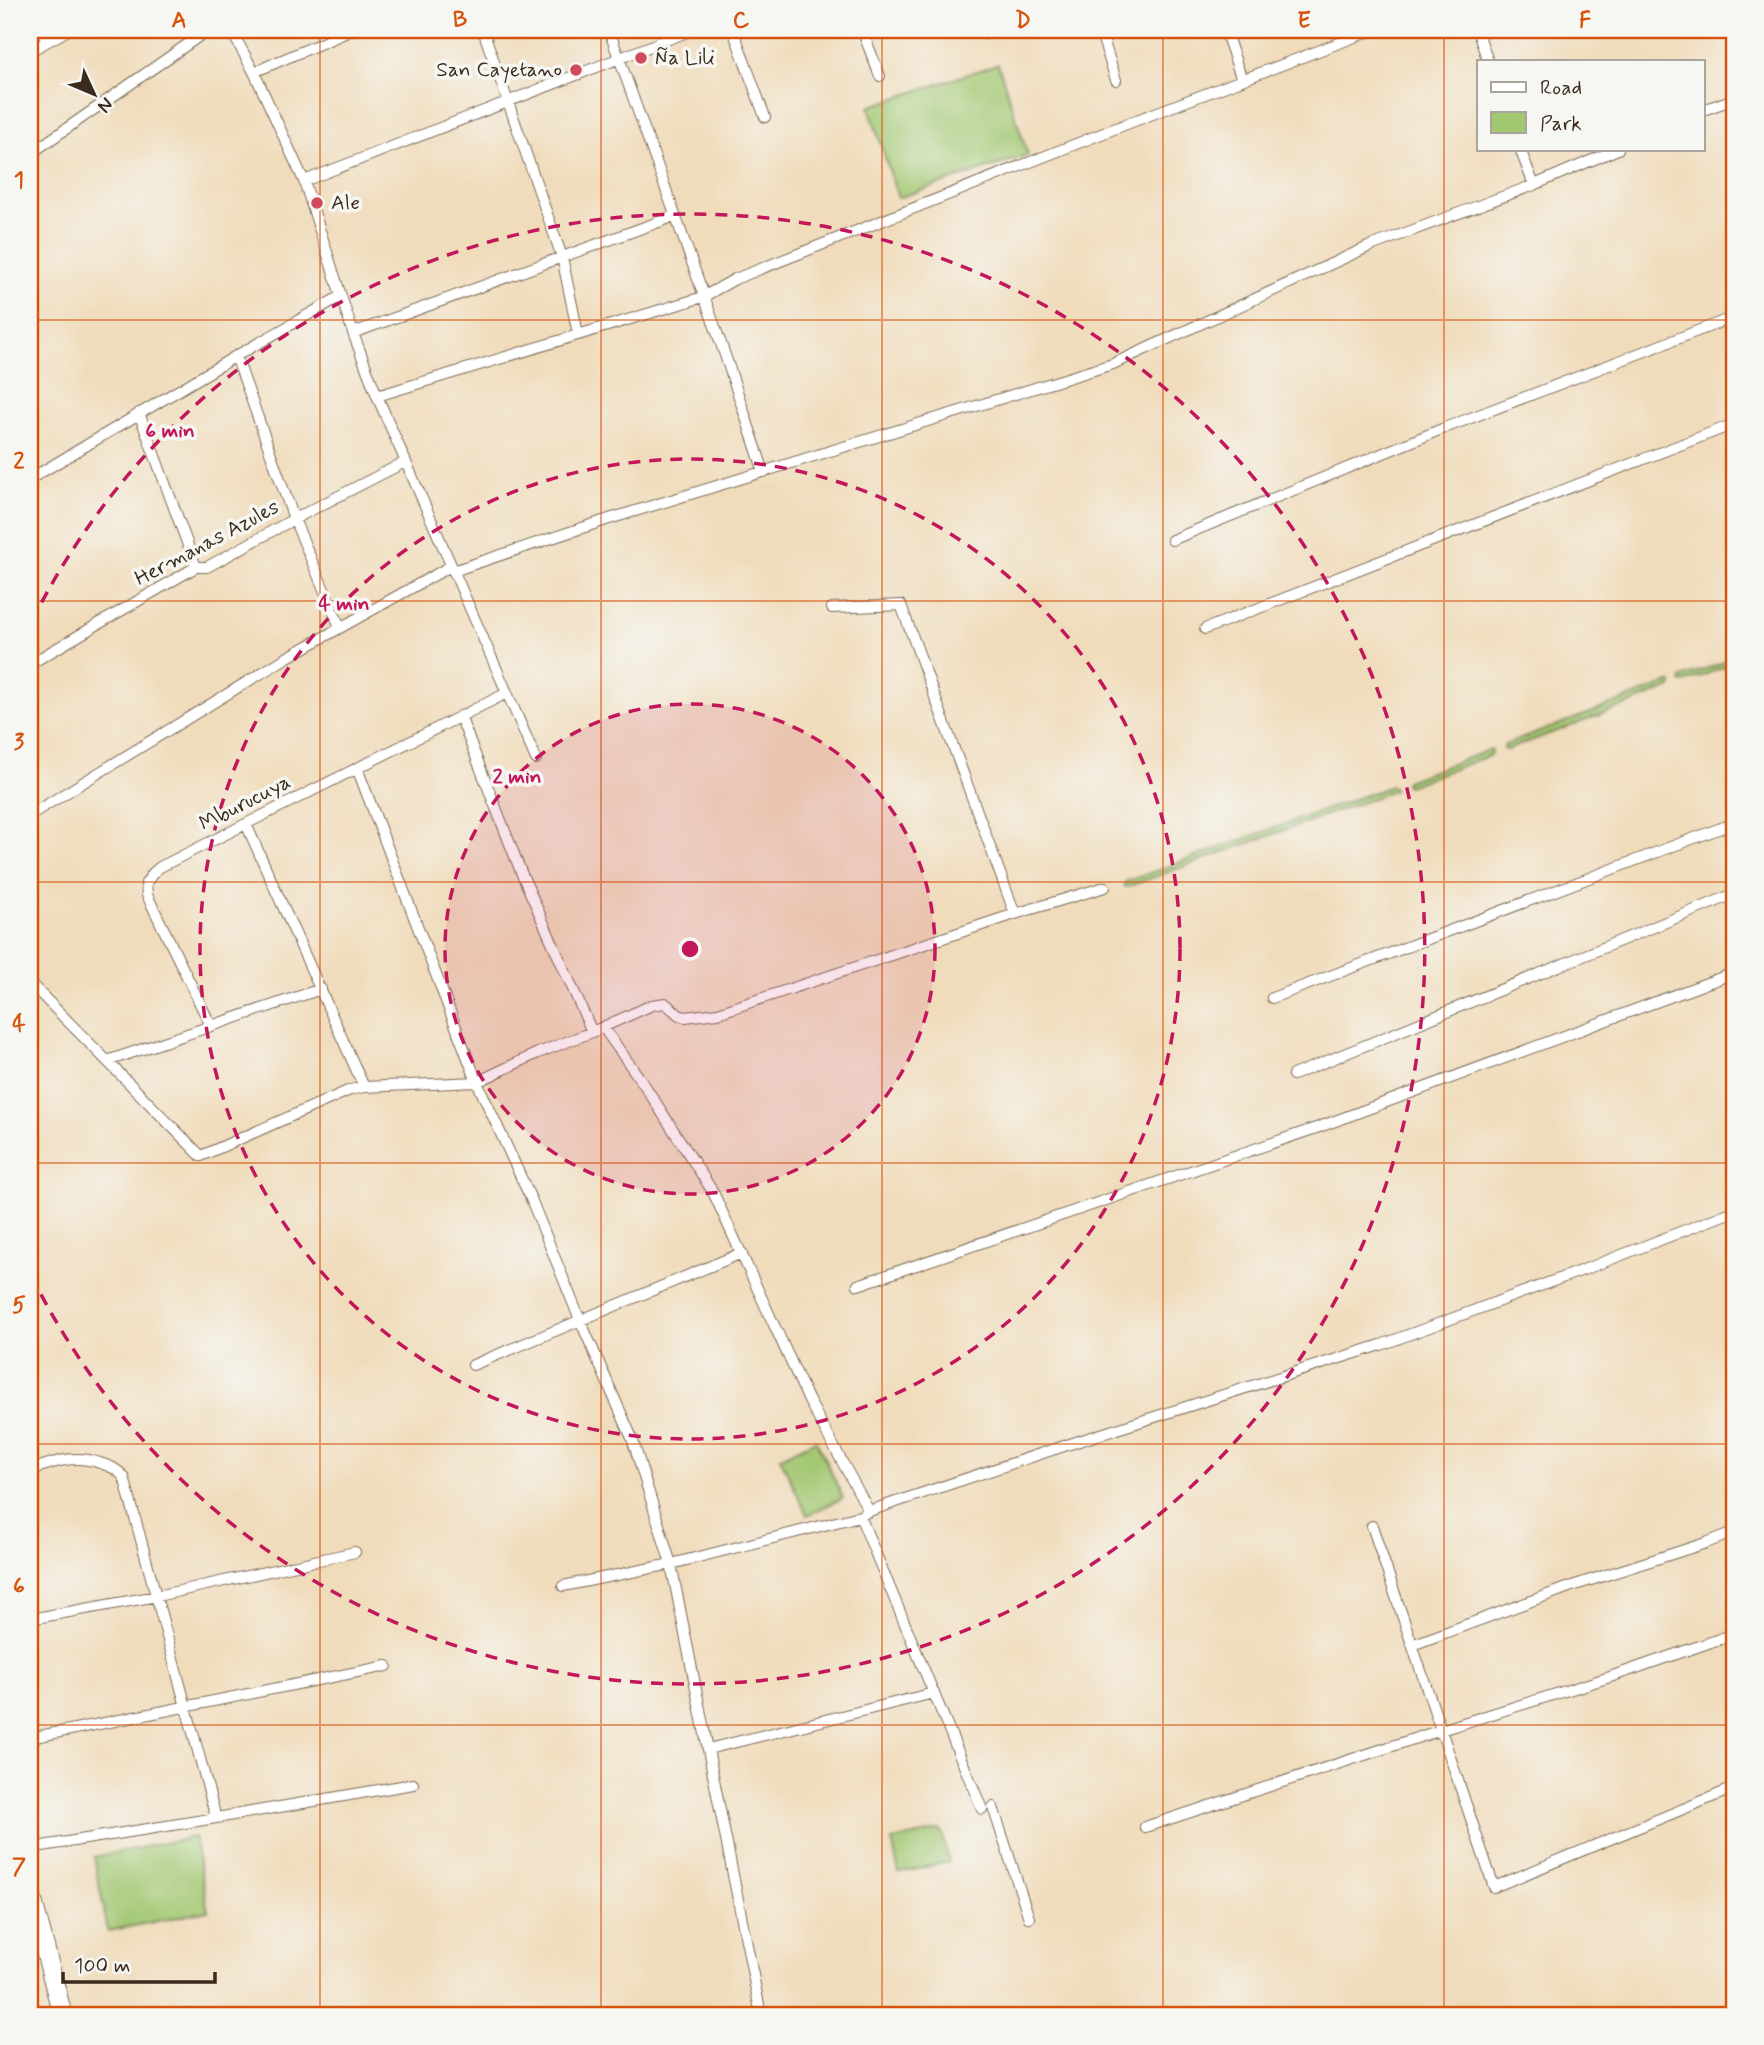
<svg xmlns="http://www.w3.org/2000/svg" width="1764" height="2045" font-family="Mynerve,sans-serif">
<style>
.green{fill:#a2c771;stroke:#6e7848;stroke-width:2}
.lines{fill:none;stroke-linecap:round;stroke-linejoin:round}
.minor-casing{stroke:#7a6855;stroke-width:12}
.minor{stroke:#fff;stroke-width:10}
.grid{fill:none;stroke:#d7540e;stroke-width:2;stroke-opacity:0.55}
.ring{fill:none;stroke:#c2185b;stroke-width:3.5;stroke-dasharray:12 9}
.poi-dot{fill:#d1495b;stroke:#f6f6f2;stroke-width:2.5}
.labels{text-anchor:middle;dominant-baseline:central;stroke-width:7;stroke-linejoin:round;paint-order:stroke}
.poi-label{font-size:21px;fill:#3b2a1e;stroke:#f6f6f2;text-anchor:start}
.street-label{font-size:21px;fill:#3b2a1e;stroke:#f6f6f2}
.centre{fill:#c2185b;stroke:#f6f6f2;stroke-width:3.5}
.ring-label{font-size:21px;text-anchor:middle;font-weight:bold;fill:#c2185b;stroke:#f6f6f2;stroke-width:7;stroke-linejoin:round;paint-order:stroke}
.neatline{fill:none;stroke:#d7540e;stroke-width:2.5}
.grid-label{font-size:23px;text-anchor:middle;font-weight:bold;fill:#d7540e}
</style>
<rect width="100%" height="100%" fill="#f6f6f2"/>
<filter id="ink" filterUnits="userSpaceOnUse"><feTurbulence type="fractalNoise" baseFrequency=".0143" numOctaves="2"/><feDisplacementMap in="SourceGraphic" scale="14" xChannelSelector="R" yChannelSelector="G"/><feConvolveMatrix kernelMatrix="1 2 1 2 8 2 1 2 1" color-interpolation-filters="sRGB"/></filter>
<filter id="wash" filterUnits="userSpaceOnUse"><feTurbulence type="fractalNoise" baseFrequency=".00686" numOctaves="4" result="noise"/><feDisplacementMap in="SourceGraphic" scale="28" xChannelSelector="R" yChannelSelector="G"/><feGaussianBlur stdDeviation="1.57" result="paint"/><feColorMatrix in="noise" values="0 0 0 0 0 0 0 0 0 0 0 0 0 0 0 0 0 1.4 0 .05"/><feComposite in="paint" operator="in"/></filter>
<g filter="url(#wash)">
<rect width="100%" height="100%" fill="#f0dcbb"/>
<path class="green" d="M998,64l30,91 -130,43 -29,-91z
M1734,658v5l-50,20 -3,-1 1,-4z
M1669,683h3l-1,5 -164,62 -3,-1 1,-4z
M1489,750l3,1 -1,4 -83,31 -3,-2 1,-3z
M1391,786l3,3 -1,2 -266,96 -3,-1 1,-4z
M816,1440l27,58 -36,17 -27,-58z
M941,1830l8,32 -50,11 -7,-32z
M194,1837l14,74 -100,20 -14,-74z"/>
</g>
<g filter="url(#ink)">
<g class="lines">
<defs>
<path id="minor" d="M41,30l6,11
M231,30l23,42 50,109 49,152 24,63 159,363
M483,30l79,227 16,77
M609,30l115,322 40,120
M733,30l32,87
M862,30l18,46
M983,30l2,4
M1100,30l16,50
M1225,30l17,50
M1343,30l4,10
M1477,30l11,31
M30,51l38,-21
M254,72l98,-42
M1703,110l31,-11
M1520,149l14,36
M30,154l178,-124
M304,181l388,-151
M353,333l322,-117
M236,356l58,163 46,108
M377,396l326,-99 32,-18 394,-156 244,-93
M139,413l57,154
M30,479l206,-123 105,-60
M1172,540l270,-111 292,-112
M453,571l153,-51 507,-156 255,-117 166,-62 84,-36
M832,608l69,-3 114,309
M1205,629l529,-205
M30,664l166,-97h11l87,-48 111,-57
M460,716l61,156 71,160
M357,768l120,314 54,117 49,121 52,118 39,126 90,451
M30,815l256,-157 165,-92
M246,824l118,263
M30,983l171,173 149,-66 14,-3 113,-5 61,-29 54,-21 60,-27 13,-2 14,12 6,2 33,-4 297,-99 90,-27
M1272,998l462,-175
M211,1026l-64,-131 -1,-12 7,-10 7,-6 347,-174
M603,1027l42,59 68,106 96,209 60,110
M107,1061l214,-72
M1293,1075l441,-181
M858,1285l461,-158 415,-154
M473,1365l269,-112
M30,1470c26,-8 43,-16 70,-7 10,3 17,6 24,14l92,341
M860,1516l122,293
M1372,1526l122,361 240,-99
M563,1586l108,-22 189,-48 9,-5 207,-69 305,-97 210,-78 143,-56
M30,1619l127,-23 198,-44
M1412,1645l157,-58 137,-44 28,-11
M30,1738l357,-72
M708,1749l226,-56
M993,1807l36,111
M1145,1827l296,-97 169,-53 124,-43
M30,1848l186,-30 197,-34
M30,1874l37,141
M30,1911l28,104"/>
</defs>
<use href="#minor" class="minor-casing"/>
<use href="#minor" class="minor"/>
</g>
</g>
<path class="grid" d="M320,30v1985M601,30v1985M882,30v1985M1163,30v1985M1444,30v1985M30,320h1704M30,601h1704M30,882h1704M30,1163h1704M30,1444h1704M30,1725h1704"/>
<circle cx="690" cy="949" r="245" fill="#c2185b" fill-opacity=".12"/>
<g class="ring">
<circle cx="690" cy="949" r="245"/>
<circle cx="690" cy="949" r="490"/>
<path d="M32 621A735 735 0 1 1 32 1277"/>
</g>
<g class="poi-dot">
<circle cx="641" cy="58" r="7"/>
<circle cx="576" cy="70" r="7"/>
<circle cx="317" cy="203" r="7"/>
</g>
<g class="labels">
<g class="poi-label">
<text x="655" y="58">Ña Lili</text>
<text x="562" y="70" text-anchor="end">San Cayetano</text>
<text x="331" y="203">Ale</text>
</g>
<g class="street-label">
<text transform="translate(207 543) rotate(-28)">Hermanas Azules</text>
<text transform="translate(245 803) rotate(-27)">Mburucuya</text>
</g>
</g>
<circle cx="690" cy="949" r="10" class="centre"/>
<g class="ring-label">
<text x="170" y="437">6 min</text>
<text x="344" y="610">4 min</text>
<text x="517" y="783">2 min</text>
</g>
<rect width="1764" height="2045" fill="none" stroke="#f6f6f2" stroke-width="77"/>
<rect x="1477" y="60" width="228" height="91" fill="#f6f6f2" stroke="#aba49d" stroke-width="2"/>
<rect x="1491" y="82" width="35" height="10" fill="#ffffff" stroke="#aba49d" stroke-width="2"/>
<text x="1540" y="94" font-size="21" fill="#3b2a1e">Road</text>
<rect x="1491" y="112" width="35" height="21" fill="#a2c771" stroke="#aba49d" stroke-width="2"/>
<text x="1540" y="130" font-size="21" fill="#3b2a1e">Park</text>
<g transform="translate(94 94) rotate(134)" stroke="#f6f6f2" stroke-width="5" paint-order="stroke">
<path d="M0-5L12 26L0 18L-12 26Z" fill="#3b2a1e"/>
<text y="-10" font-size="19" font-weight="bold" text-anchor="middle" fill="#3b2a1e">N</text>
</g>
<path d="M63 1972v10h152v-10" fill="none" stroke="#3b2a1e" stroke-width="3.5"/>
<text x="74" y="1972" font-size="21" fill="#3b2a1e" stroke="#f6f6f2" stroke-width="5" paint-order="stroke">100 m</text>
<rect x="38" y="38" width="1688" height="1969" class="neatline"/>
<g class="grid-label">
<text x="179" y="27">A</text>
<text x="460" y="27">B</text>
<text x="741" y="27">C</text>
<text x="1023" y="27">D</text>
<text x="1304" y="27">E</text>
<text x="1585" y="27">F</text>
<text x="19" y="187">1</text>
<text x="19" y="468">2</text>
<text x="19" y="749">3</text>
<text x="19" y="1030">4</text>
<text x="19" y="1312">5</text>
<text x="19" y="1593">6</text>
<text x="19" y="1874">7</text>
</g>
</svg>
